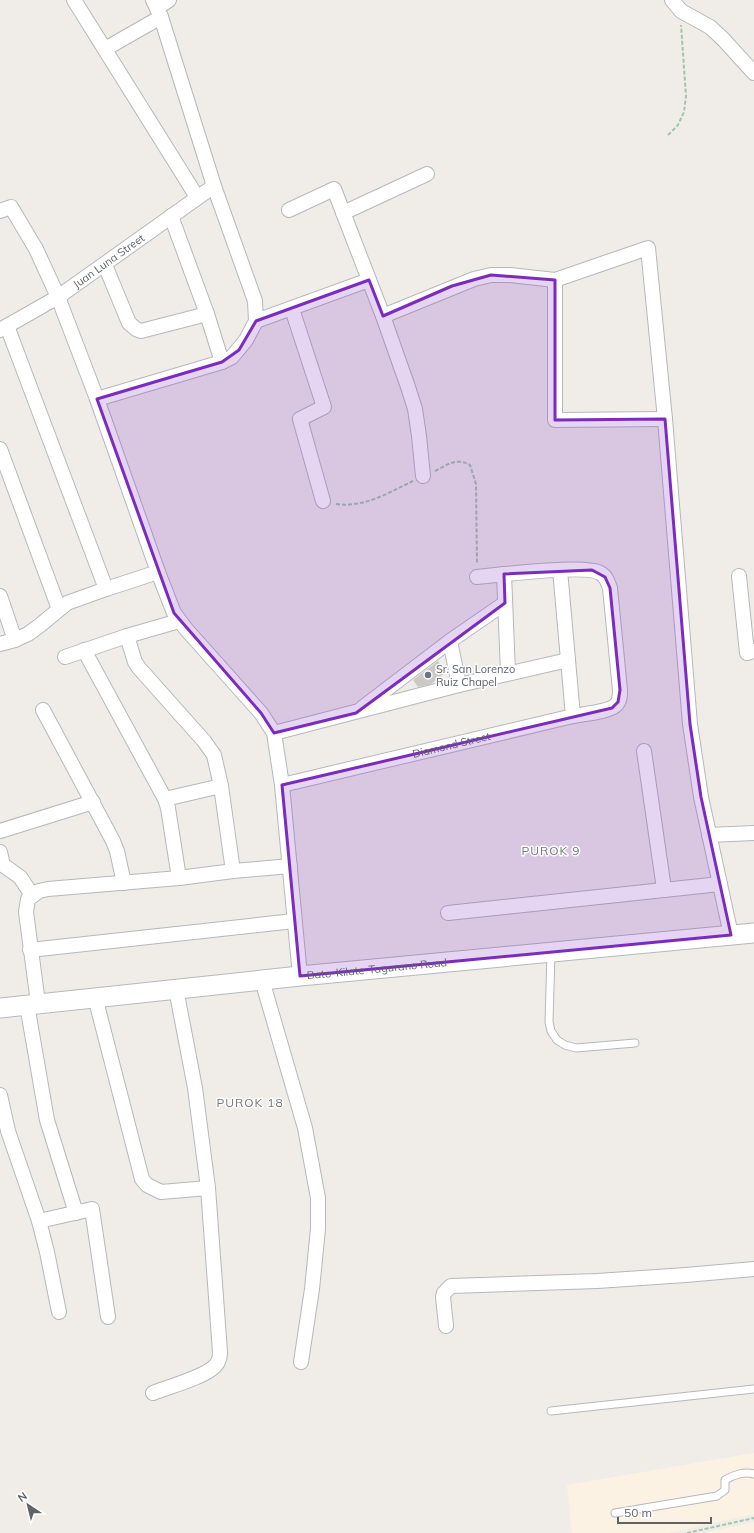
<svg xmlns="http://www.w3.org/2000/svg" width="754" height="1533" font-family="Mulish,sans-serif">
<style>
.commercial{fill:#fbf2e3}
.building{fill:#cbc8c5}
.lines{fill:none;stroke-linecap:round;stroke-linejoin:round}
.lane-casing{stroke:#b5b8bb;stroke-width:9}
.street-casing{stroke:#b5b8bb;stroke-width:16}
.secondary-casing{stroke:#b5b8bb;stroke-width:21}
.path{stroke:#a2c5a8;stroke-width:2;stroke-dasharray:4 2;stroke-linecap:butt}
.lane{stroke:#fff;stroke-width:7}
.street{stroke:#fff;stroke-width:14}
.secondary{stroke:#fff;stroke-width:19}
.marked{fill:#7b2cbf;fill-opacity:0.2;stroke:#7b2cbf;stroke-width:3;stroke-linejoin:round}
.worship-dot{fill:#6b7280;stroke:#fff;stroke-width:1.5}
.labels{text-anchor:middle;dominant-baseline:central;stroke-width:3;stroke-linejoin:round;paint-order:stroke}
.street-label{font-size:11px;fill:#606467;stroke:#fff}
.worship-label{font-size:11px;fill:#5b616d;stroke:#fff;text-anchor:start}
.neighbourhood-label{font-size:12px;letter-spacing:1px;fill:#717679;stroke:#fff}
</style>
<rect width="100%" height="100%" fill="#f0ede9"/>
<path class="commercial" d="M754,1453v61l-85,19h-97l-5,-48z
M754,1522v11h-50z"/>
<path class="building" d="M438,661l8,11 -15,12 -13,3 -5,-7z"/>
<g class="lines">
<defs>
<path id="lane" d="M551,953l-2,69 2,9 6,9 8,5 11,3 59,-5
M551,1411l203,-22
M615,1513l102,-17 8,-6v-10c8,-5 20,-9 29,-6"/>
<g id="street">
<path d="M74,0l123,197"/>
<path d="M672,0l9,11 29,16 13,12 31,34"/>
<path d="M157,8l12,-8"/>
<path d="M105,49l56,-32"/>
<path d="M289,210l45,-21 49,127 25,71 7,22 4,27 4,40"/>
<path d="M0,211l11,-4 25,42 22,48 39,102 61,173 16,41 12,16 75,84 13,20 8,52 18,191"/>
<path d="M343,213l84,-39"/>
<path d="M171,216l36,98 15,48"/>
<path d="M105,265l24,58 7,6 5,2 66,-17"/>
<path d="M555,280v140l110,-1"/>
<path d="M292,309l32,98 -24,12 23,82"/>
<path d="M383,316l91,-37 17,-4h19l45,5 93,-32 17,171 25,305 11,73 30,138"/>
<path d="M256,321l113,-41"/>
<path d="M7,326l99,263"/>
<path id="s1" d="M0,330l58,-33 156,-111"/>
<path d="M97,399l125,-37 10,-5 14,-17 10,-19 -1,-20 -41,-115 -53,-169 -8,-17"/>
<path d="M0,449l59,160"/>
<path d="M560,570l13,146"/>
<path d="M504,574l4,99"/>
<path d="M739,576l8,77 7,-2"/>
<path d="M0,596l15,44"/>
<path d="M127,636l8,26 4,6 65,73 10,14 7,31 12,85"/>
<path d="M450,641l9,44"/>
<path d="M0,644l15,-4 13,-6 11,-8 28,-23 39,-14 52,-17"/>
<path d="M84,650l81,149 3,9 11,70"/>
<path d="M65,657l62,-21 52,-15"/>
<path d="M362,708l88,-67 55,-38"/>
<path d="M43,710l70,131 4,10 7,32"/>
<path d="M274,733l185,-48 109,-25"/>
<path d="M644,751l20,138"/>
<path id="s2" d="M282,785l291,-69c10,-2 36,-4 43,-11 4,-4 4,-9 4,-15l-10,-102c-2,-6 -4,-12 -10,-15 -14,-9 -102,2 -123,4"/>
<path d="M165,799l56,-13"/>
<path d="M0,831l93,-29"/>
<path d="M709,835l45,-2"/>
<path d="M0,852l3,13 17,12 12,18"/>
<path d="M448,913l272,-29"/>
<path d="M30,950l264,-29"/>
<path d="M262,980l43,148 13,70v31l-6,60 -11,73"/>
<path d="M95,997l47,182 5,6 14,7 47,-4"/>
<path d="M38,1003l-12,-91 2,-13 11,-8 9,-2 131,-11 54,-7 57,-5"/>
<path d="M27,1005l20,115 29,93"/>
<path d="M0,1095l8,36 31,90 8,31 12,60"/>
<path d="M39,1221l53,-12 16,108"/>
<path d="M446,1326l-3,-29 1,-4 7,-7 146,-5 89,-6 68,-6"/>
<path d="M153,1393c15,-6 52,-16 62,-27 4,-4 5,-9 5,-14l-12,-164 -13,-100 -19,-99"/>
</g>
<g id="secondary">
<path id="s3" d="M0,1008l300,-32 454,-43"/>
</g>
</defs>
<use href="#lane" class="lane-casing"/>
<use href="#street" class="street-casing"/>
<use href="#secondary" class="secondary-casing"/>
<path class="path" d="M668,135l10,-10 6,-13 2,-16 -5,-71
M435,471c12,-6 21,-14 35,-6l6,19 1,80
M336,504c28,4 52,-11 77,-23
M687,1533l67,-15"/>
<use href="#lane" class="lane"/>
<use href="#street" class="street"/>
<use href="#secondary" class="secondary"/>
</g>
<path class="marked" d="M491,275l64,5v140l110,-1 25,305 11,73 30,138 -431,41 -18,-191 330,-77 6,-6 2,-12 -10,-102 -5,-11 -13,-7 -88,4 1,29 -149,110 -82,20 -13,-20 -87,-100 -77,-214 125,-37 17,-12 17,-29 113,-41 14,36 69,-30z"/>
<circle class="worship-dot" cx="428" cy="675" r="4"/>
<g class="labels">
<g class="street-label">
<text stroke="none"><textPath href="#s1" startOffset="129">Juan Luna Street</textPath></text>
<text stroke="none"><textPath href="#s2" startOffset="174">Diamond Street</textPath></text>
<text stroke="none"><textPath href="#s3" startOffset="379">Bato-Kilate-Tagurano Road</textPath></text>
</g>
<g class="worship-label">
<text x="436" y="669">Sr. San Lorenzo<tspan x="436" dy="13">Ruiz Chapel</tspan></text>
</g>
<g class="neighbourhood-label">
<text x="551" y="850">PUROK 9</text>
<text x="250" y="1102">PUROK 18</text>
</g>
</g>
<g transform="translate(28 1505) rotate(325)" stroke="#ffffff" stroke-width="3" paint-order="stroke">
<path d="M0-3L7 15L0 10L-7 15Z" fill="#606467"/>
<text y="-6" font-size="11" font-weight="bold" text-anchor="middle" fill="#606467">N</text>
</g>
<path d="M618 1517v6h93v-6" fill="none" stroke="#606467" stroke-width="2"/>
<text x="624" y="1517" font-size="12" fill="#606467" stroke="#ffffff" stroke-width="3" paint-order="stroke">50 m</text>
</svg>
